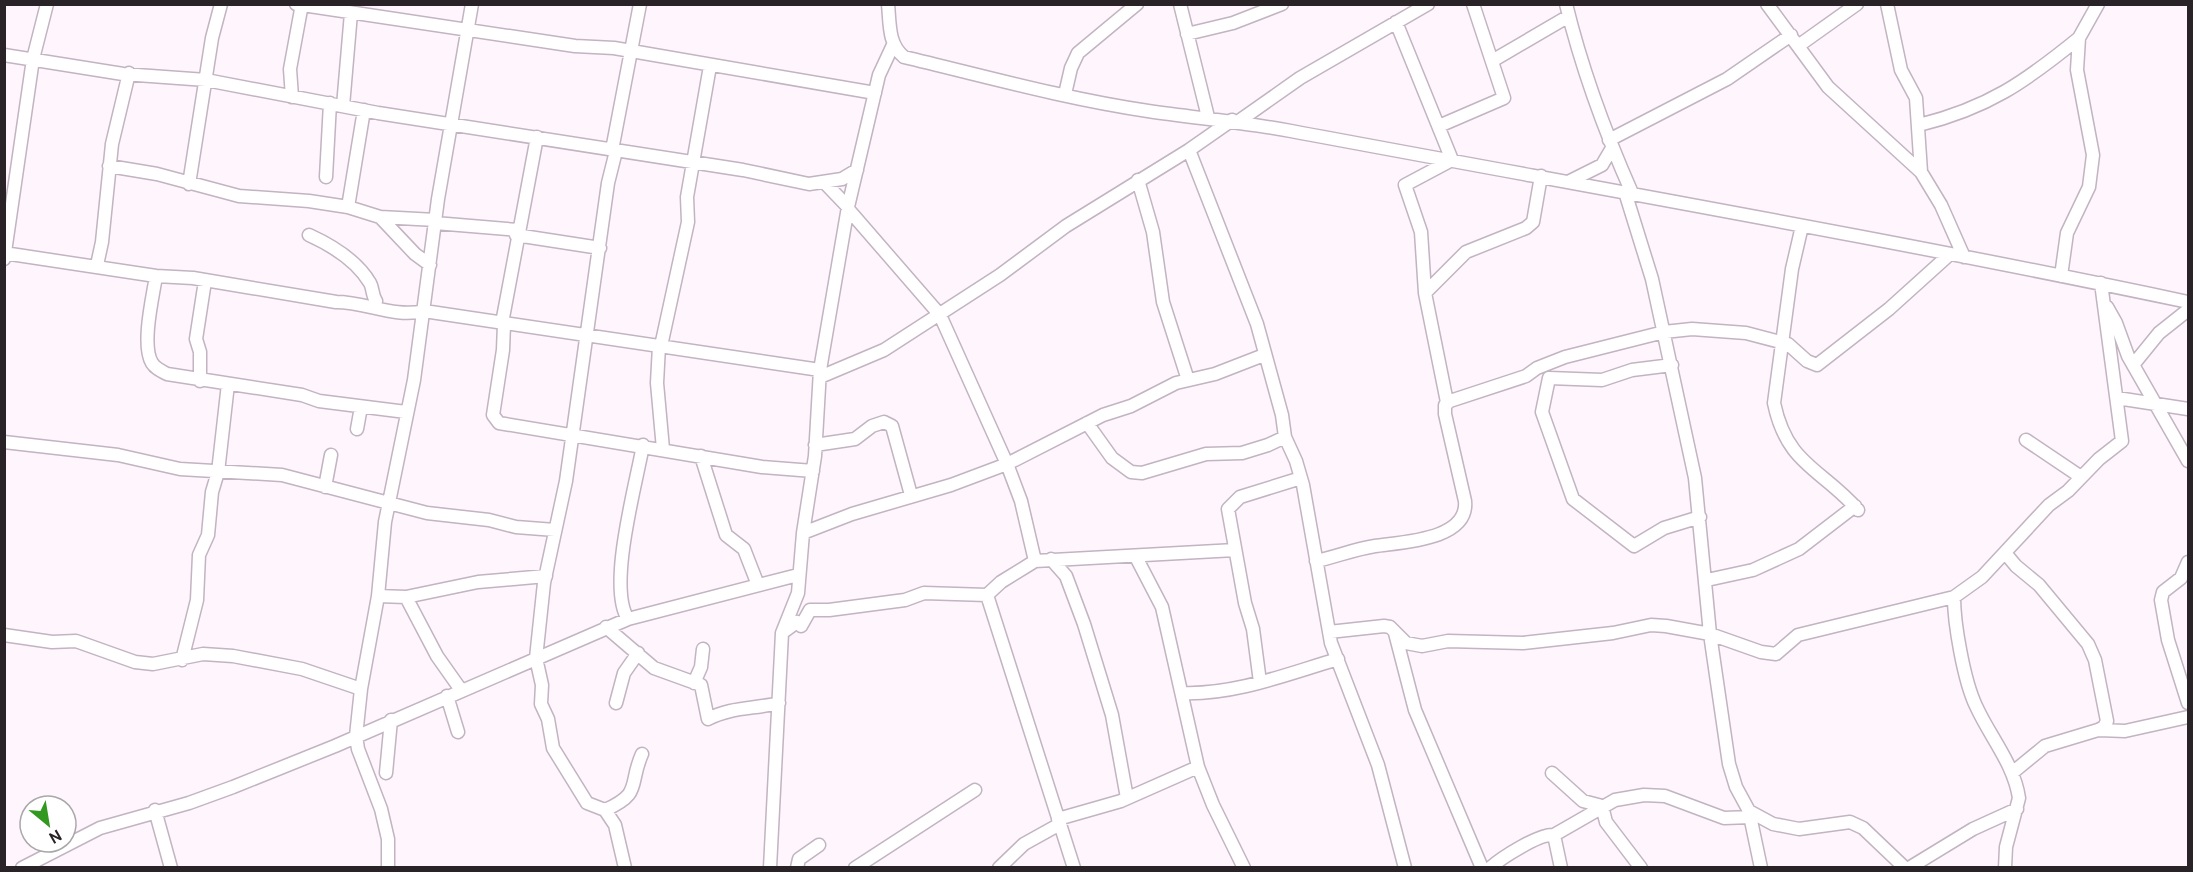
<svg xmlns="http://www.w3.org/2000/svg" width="2193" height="872" font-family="Cabin,sans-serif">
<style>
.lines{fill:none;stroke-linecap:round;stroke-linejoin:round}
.minor-casing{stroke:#c2b4c1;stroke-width:15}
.minor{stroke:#fff;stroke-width:12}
</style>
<rect width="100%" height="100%" fill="#fef5fd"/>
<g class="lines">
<defs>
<path id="minor" d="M296,4l279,42 39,2 261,45
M888,4c2,20 0,40 16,53 80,19 162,42 244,54 48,7 95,11 143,20 299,56 599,108 897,171
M1180,4l28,113
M1566,4c16,66 39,128 66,189
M1767,4l61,83 93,85
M1887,4l14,66 15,28 5,74 20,33 23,52
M1396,22l56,138 -47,25 16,47 4,61
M1187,34l46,-11 49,-19
M1798,46l59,-42
M4,55l119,19 83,6 172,33 365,57 66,14 33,-5 15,-9
M1492,61l77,-45
M1065,94l6,-26 7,-15 59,-49
M292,97l-2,-28 12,-65
M343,106l8,-93
M1239,121l61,-43 128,-74
M1919,125c69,-17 106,-43 160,-87
M1439,126l65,-28 -31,-94
M1609,140l118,-61 64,-44
M612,150l28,-146
M1189,150l68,174 25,91 3,22 11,24 7,24 28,158 47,122 27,103
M616,151l-8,32 -42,298 -22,102 -8,75 6,27 -1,19 7,15 5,29 34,55 18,7 10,15 10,43
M109,166l48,8 82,22 70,5 39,6 32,10 56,3
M326,177l4,-74
M1138,180l15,52 10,70 25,78
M1570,181l32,-16 10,-17
M825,183l23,24
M189,184l23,-146 9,-34
M1625,192l27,87 43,199 15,156 19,130 7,23 13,24 24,13 26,5 51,-7 13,6 42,40
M348,207l16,-97
M848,209l92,106 67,149 14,37 14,60
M380,217l35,37 15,11
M435,223l83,7
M1802,226l-10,43 -18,134c13,62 47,65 84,107
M309,235c22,10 48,26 61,48 3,5 2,12 6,18l-2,6
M516,235l84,13
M4,253l152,23 37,2 143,24c31,0 57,16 88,9l396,59
M4,259l29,-200 14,-55
M97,265l5,-23 10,-98 17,-71
M156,276c-3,20 -15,69 -4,87 3,5 9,8 15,11l135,21 17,6 87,11
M2061,276l6,-43 22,-46 4,-32 -16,-85 2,-32 19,-34
M2107,307l9,16 12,33 60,105
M502,323l35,-186
M504,324l-1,26 -10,65 6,8 263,44 51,4
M659,346l-2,37 6,66
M661,346l27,-124 -1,-25 23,-131
M1672,365l-40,5 -30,10 -53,-2 -7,34 31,87 61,47 30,-18 36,-11
M2133,365l26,-32 29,-23
M820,377l64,-27 116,-75 66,-49 123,-76 43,-30
M200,381v-29l-4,-13 9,-58
M2117,398l71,11
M1447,402l-22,-109 41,-41 60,-24 7,-6 8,-46
M1087,423l25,35 19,14 11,1 64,-19 36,-1 26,-8 17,-8
M357,429l4,-22
M2026,440l55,37
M4,442l114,13 62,14 102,6 145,38 62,7 27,7 39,3
M815,445l40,-6 17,-13 12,-4 8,4 19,69
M701,456l25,79 18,14 14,36
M325,487l6,-32
M803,533l49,-19 99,-29 56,-21 96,-49 28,-9 45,-23 39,-9 49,-19
M2006,554l10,12 23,19 49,59 7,16 12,61 -3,6 -6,3 -53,16 -33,27
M1136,557l26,50 36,160 15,38 31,63
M1051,559l15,17 18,48 28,91 15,83
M1316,561c19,-4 39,-12 59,-15 27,-4 94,-6 90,-45l-20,-87v-9l5,-4 76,-25 11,-8 28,-11 99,-25 28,-3 54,4 42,11 19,17 10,4 72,-56 61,-55
M2188,562l-7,16 -18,14 -2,8 7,40 20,63
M1707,580l46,-10 46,-21 56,-43
M378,596l28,1 72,-15 68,-6
M406,597l31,59 24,34
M628,619c-21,-32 8,-134 15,-174
M606,627l48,41 47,17 7,34c22,-12 47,-10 71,-16
M1329,632l55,-6 6,1 16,16 16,3 26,-5 75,2 90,-10 38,-8 15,1 44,8 51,18 15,2 22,-19 156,-38
M782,633l15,-11 4,4 9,-16h19l76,-10 19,-7 63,2
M1395,633l20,77 67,158
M4,635l48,7 24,-1 59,21 18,2 50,-10 30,2 69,13 59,20
M182,660l15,-60 2,-45 9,-20 4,-43 6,-20 10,-88
M1260,682l-7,-53 -8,-26 -17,-94 12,-12 61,-19
M694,683l7,-16 2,-18
M1182,693c53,2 105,-19 156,-34
M447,696l11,36
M616,703l8,-30 14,-20
M2099,730l26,1 63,-14
M386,773l5,-53
M1552,773l31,28 19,5 4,16 35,46
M155,810l16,58
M605,810c38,-17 23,-25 37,-56
M1749,811l12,57
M1058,819l63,-18 77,-34
M22,868l78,-40 89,-25 44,-16 102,-41 293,-127 170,-44
M388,868v-29l-7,-30 -23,-60 -2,-13 5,-47 17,-93 7,-74 29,-142 24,-181 34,-195
M770,868l12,-235 16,-40 5,-60 12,-77 5,-86 28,-163 31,-132 14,-30
M797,868l2,-9 20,-14
M855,868l120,-78
M999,868l25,-24 36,-20
M1074,868l-87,-273 14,-13 34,-21 200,-11
M1490,868c11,-10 50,-35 64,-33
M1561,868l-7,-33 61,-35 29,-5 21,1 59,22 27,-1
M1909,868l64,-39 44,-20
M2005,868l1,-21 13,-49c-5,-34 -29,-61 -43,-92 -12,-25 -22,-82 -22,-109l28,-20 67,-72 19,-14 31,-32 23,-18 -21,-158"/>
</defs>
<use href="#minor" class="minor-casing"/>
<use href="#minor" class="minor"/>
</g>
<rect width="2193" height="872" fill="none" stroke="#292328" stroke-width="12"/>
<g transform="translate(48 824) rotate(150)"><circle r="28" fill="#ffffff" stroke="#a9a7a9" stroke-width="1.5"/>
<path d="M0-4.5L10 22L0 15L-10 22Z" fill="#329820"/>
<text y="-9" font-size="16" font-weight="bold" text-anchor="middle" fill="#292328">N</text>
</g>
</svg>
